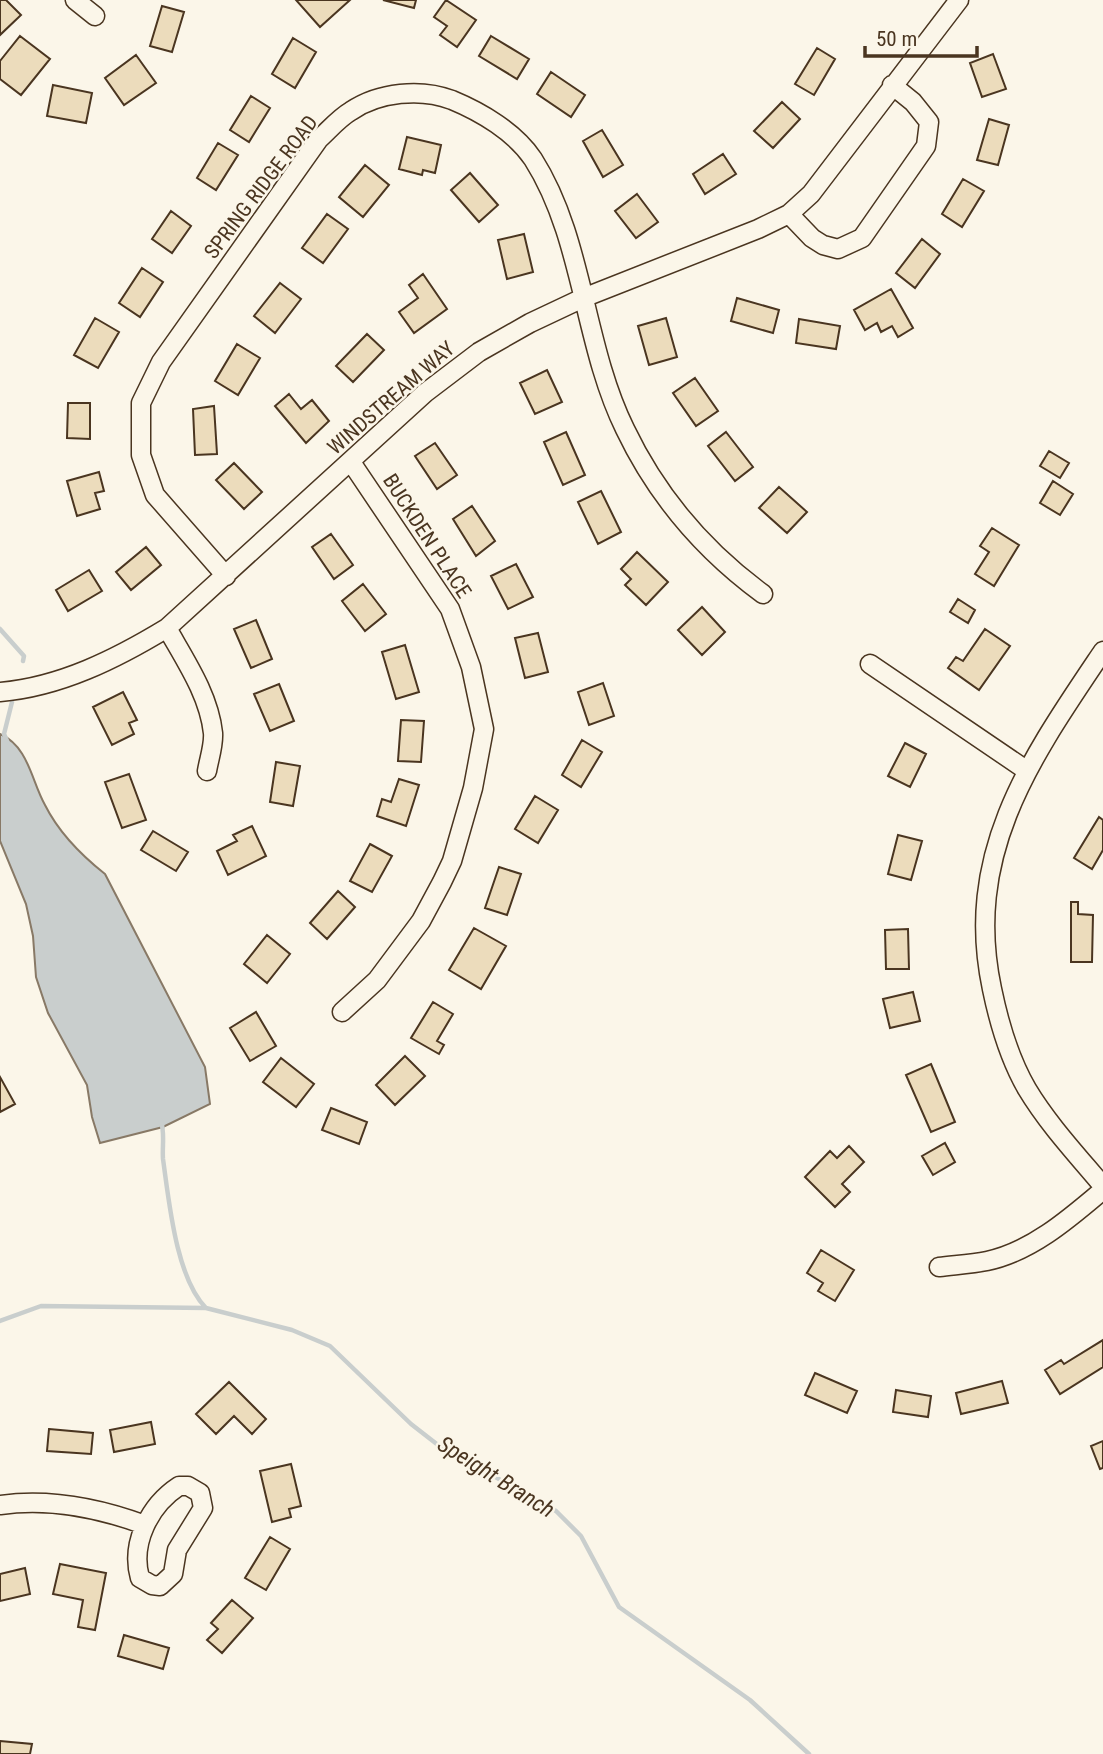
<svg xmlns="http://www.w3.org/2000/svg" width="1103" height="1754" font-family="'Roboto Condensed',sans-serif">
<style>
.water{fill:#c9cecd;stroke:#887966;stroke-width:2}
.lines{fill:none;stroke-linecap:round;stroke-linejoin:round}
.stream{stroke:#c9cecd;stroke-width:4.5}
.building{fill:#ecdcbc;stroke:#4a3520;stroke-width:2}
.minor-casing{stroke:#4a3520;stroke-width:21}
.minor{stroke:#fbf6e9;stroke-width:18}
.labels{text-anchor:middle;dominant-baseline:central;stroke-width:5;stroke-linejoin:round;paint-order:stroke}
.street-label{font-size:21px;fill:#4a3520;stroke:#fbf6e9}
.water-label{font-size:23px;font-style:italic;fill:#4a3520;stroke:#fbf6e9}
</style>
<rect width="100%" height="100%" fill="#fbf6e9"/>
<path class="water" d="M0,734c29,13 31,46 45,71 14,28 36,50 60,69l100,193 5,37 -47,23 -63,16 -8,-26 -5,-32 -39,-72 -12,-36 -3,-41 -7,-32 -26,-63z"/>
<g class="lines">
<path class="stream" d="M0,629l24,27 -1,5
M7,741l-3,-7 8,-32
M161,1121c4,12 1,26 2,38 6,42 13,119 43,149
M0,1321l41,-15 165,2 86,22 38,16 81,78 27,21 118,66 25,25 38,71 131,93 59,54"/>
</g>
<path class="building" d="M0,0h6l15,15 -21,20z
M296,0h54l-30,27z
M383,0h33l-2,8z
M446,0l30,20 -19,27 -17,-12 7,-9 -13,-9z
M162,6l22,6 -12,40 -22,-6z
M20,36l30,23 -29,36 -21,-16v-18z
M491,36l38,23 -12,20 -38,-23z
M293,38l23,14 -21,36 -23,-14z
M817,48l18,11 -21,36 -19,-11z
M993,54l13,35 -24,8 -12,-34z
M136,55l20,28 -32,22 -19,-27z
M551,72l34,23 -14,22 -34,-23z
M53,85l39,8 -6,30 -39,-7z
M251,96l19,12 -21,34 -19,-12z
M782,102l18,17 -27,29 -19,-17z
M989,119l20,6 -11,40 -21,-5z
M602,130l21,35 -20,12 -20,-36z
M407,137l34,8 -6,28 -12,-3 -1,5 -23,-6z
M218,143l20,12 -22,35 -19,-12z
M723,154l13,20 -31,20 -12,-20z
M365,165l24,20 -26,32 -24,-20z
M470,173l28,32 -19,17 -28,-32z
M963,179l21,12 -22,36 -20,-13z
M637,194l21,28 -22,16 -21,-27z
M171,211l20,15 -19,27 -20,-14z
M327,214l21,15 -25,34 -21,-15z
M524,234l9,38 -26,7 -9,-39z
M922,239l18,15 -25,34 -19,-15z
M142,268l21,14 -23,35 -21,-14z
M423,274l24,35 -33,24 -15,-21 19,-14 -9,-13z
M280,283l21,16 -26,34 -21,-17z
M891,289l22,39 -15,9 -6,-11 -11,6 -4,-9 -12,7 -11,-20z
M737,298l42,12 -6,23 -42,-12z
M95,318l24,14 -21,36 -24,-13z
M666,318l11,39 -28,8 -11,-39z
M799,319l41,7 -4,23 -40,-6z
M367,334l17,16 -31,32 -17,-16z
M237,344l23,14 -22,37 -23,-14z
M547,370l15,32 -27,12 -15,-31z
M695,378l23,33 -22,15 -23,-33z
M289,394l12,15 11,-9 17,21 -23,22 -31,-37z
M68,403h22v36l-23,-1z
M214,406l3,48 -22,1 -2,-46z
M566,432l19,43 -22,10 -19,-43z
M726,432l27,35 -18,14 -27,-35z
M435,443l22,32 -20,14 -22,-33z
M1049,451l20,12 -9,15 -20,-12z
M234,463l28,29 -18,17 -28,-29z
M99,472l5,19 -9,2 5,16 -23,7 -10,-35z
M1053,481l20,13 -13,21 -20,-12z
M779,487l28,25 -20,21 -28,-25z
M601,491l20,41 -23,12 -20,-42z
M472,506l23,35 -19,15 -23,-37z
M992,528l27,17 -25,41 -19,-12 14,-22 -9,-6z
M331,534l22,31 -19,14 -22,-32z
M146,547l15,18 -30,25 -15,-18z
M637,552l31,30 -22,23 -21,-20 6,-6 -10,-10z
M516,564l17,33 -25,12 -17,-33z
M89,570l13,21 -34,20 -12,-21z
M363,584l23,30 -21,17 -23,-30z
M958,599l17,11 -7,13 -18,-11z
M702,607l23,25 -23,23 -24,-25z
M256,620l16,39 -21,9 -17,-39z
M985,629l25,17 -31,44 -31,-22 8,-11 7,4z
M538,633l10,39 -23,6 -10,-40z
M405,645l14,47 -23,7 -14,-47z
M603,683l11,33 -25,9 -11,-33z
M279,684l15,37 -24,10 -16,-37z
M123,692l14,28 -8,3 5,11 -22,11 -19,-38z
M401,720l23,1 -3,41 -23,-1z
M582,740l20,12 -21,35 -19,-12z
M905,743l21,11 -16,33 -22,-11z
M276,762l24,4 -7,40 -23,-4z
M129,774l17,46 -24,8 -17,-46z
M399,779l20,6 -13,41 -29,-10 5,-17 9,3z
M535,796l23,14 -20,33 -23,-14z
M1099,817l4,3v30l-11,19 -18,-11z
M252,826l14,30 -38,19 -11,-24 20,-10 -4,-6z
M153,831l35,21 -12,19 -35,-21z
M898,835l24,6 -11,39 -23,-6z
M370,844l22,12 -20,36 -22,-11z
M499,867l22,7 -14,41 -22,-7z
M338,891l17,16 -28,32 -17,-16z
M1071,902h7v12l15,1 -1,47h-21z
M474,928l32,18 -25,43 -32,-19z
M908,929l1,40h-23l-1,-39z
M267,935l23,19 -23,29 -23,-19z
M913,992l7,29 -30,7 -7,-29z
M433,1002l20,12 -16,27 7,4 -5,9 -28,-16z
M256,1012l20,34 -26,15 -20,-33z
M405,1056l20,20 -30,29 -19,-20z
M281,1058l33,26 -18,23 -33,-25z
M931,1064l24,58 -24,10 -25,-57z
M0,1077l15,27 -15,8z
M331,1108l36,14 -8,22 -37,-14z
M945,1143l10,19 -22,13 -11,-19z
M849,1146l15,16 -22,22 8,8 -15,15 -30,-30 25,-26 7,7z
M821,1250l33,20 -19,31 -17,-10 5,-8 -16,-10z
M1103,1340v27l-43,27 -15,-24 16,-10 3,4z
M815,1373l42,18 -10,22 -42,-18z
M1002,1381l6,22 -47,11 -5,-21z
M229,1382l37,37 -14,15 -18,-18 -18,18 -20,-20z
M896,1390l35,6 -3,21 -35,-5z
M151,1422l4,22 -41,8 -4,-22z
M49,1429l44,4 -2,21 -44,-3z
M1103,1441v27l-3,1 -9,-23z
M291,1464l10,42 -12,3 2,8 -19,5 -12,-51z
M270,1537l20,12 -24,41 -21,-12z
M60,1564l46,9 -11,57 -17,-3 5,-27 -30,-6z
M25,1568l5,26 -30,7v-27z
M232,1600l21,18 -31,35 -15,-13 11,-11 -7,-6z
M124,1635l45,13 -6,21 -45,-13z
M0,1741l32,3 -2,10h-30z"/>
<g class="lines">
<defs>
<path id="minor" d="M75,0l20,16
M789,214l23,24 11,7 15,4 24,-11 64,-92 3,-24 -16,-20 -21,-17
M226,576l-71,-81 -14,-40v-52l20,-41 158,-223c10,-9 20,-21 32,-28 28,-19 70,-23 101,-11 29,12 63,32 81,59 51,80 50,185 92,270 32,67 78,121 138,165
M167,628c18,32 42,67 46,105 1,12 -4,26 -6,38
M1103,651c-72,107 -140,202 -111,338 7,34 17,69 35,100 21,35 50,66 76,97
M870,664l156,106
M0,692c60,-5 116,-33 167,-64l258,-235 54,-41 51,-29 53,-25 175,-69 31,-15 22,-20 148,-194
M342,1012l35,-32 44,-59 21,-39 10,-21 21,-73 11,-59 -13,-62 -21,-58 -99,-147
M939,1267c16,-2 33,-3 48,-6 44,-9 83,-43 116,-71
M179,1486h9l12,7 3,15 -26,42 -4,24 -13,12 -8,-1 -12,-7c-10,-35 10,-73 39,-92z
M0,1505c49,-7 99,3 145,20"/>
</defs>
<use href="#minor" class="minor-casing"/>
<use href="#minor" class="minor"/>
</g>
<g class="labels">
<g class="street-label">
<text transform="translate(261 187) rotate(-53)">SPRING RIDGE ROAD</text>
<text transform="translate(391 398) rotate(-41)">WINDSTREAM WAY</text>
<text transform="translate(427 536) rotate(57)">BUCKDEN PLACE</text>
</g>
<g class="water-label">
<text transform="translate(496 1477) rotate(32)">Speight Branch</text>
</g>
</g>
<path d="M865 46v10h112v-10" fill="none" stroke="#4a3520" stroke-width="3.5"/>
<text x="876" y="46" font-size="21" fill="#4a3520" stroke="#fbf6e9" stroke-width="5" paint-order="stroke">50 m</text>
</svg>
